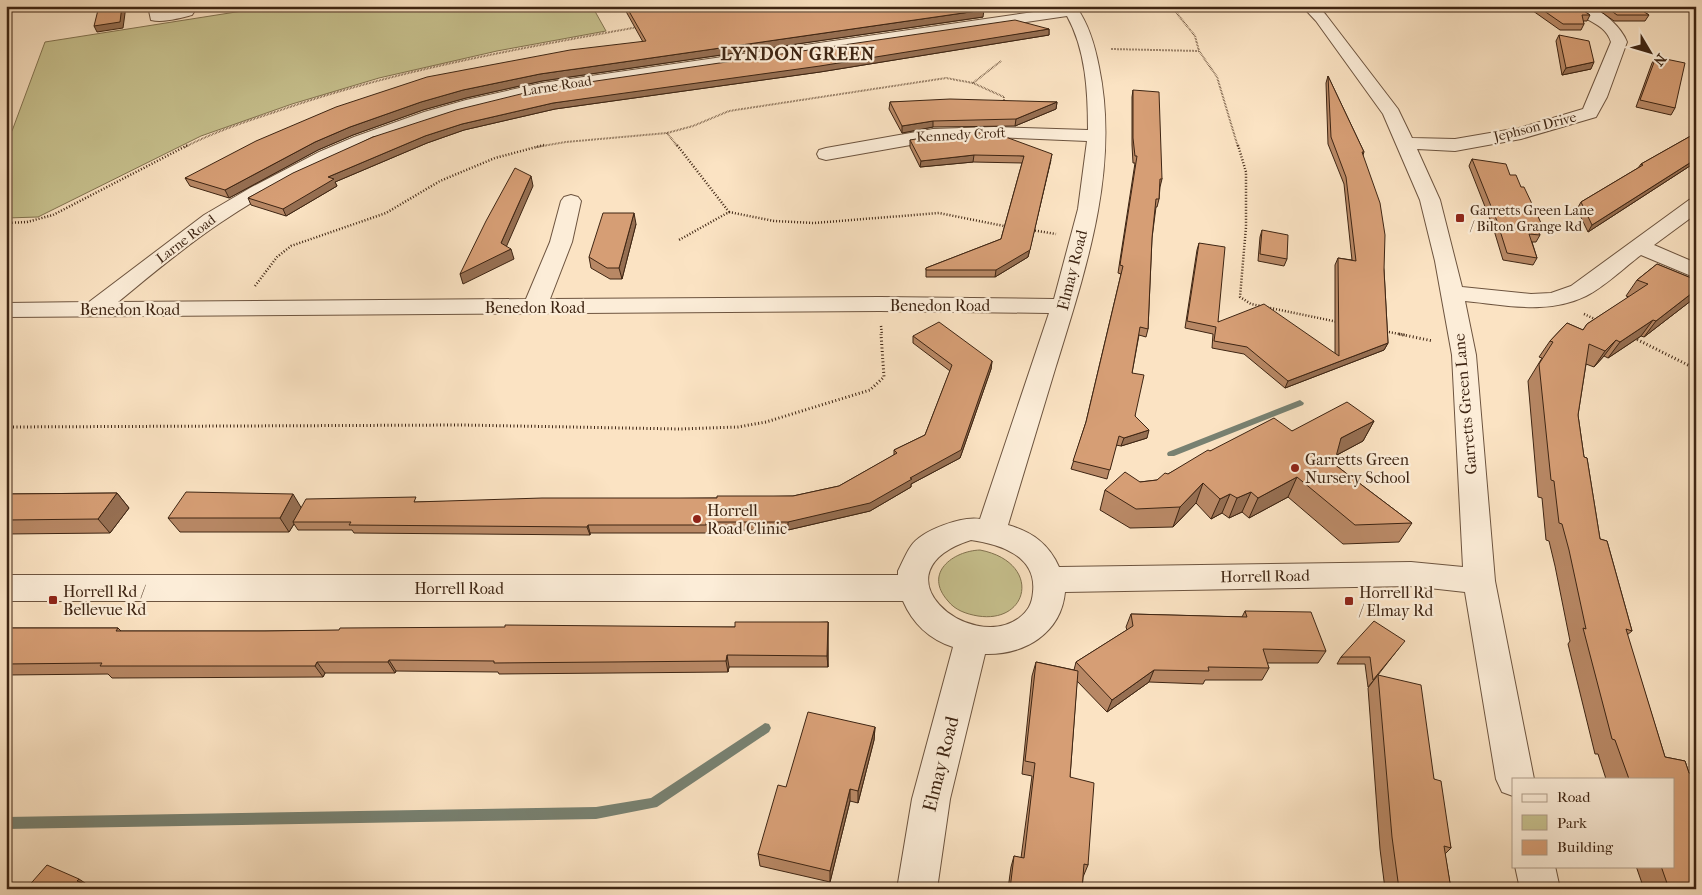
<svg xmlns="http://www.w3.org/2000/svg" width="1702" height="895" font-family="'IM FELL French Canon',serif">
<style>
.green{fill:#c7c18e;stroke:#827350}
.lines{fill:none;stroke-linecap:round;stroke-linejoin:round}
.stream{fill:#788171;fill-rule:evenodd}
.minor-casing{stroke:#6d543f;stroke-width:2}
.path-far2{stroke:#3e2513;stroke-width:2;stroke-dasharray:0.5 1;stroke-linecap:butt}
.path-far1{stroke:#3e2513;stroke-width:2.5;stroke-dasharray:1 2;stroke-linecap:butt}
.path{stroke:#3e2513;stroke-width:3;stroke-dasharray:1 2.5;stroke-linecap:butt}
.minor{fill:#fcedd8;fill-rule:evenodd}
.wall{fill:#b88865;stroke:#3e2513}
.shaded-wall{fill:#966f52;stroke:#3e2513}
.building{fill:#d69e75;stroke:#3e2513}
.poi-dot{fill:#8f2418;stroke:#fcedd8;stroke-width:2}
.labels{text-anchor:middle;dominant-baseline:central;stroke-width:4.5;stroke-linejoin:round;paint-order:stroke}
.far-street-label{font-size:14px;fill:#3e2513;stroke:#fcedd8}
.far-poi-label{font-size:14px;fill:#3e2513;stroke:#fcedd8;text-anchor:start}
.street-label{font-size:16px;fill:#3e2513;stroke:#fcedd8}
.poi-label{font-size:16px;fill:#3e2513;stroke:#fcedd8;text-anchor:start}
.far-district-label{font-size:18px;font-weight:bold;letter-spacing:1px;fill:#3e2513;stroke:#fcedd8}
.near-street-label{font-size:19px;fill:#3e2513;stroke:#fcedd8}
</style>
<rect width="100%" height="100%" fill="#fbe3c3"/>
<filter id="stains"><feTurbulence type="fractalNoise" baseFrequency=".004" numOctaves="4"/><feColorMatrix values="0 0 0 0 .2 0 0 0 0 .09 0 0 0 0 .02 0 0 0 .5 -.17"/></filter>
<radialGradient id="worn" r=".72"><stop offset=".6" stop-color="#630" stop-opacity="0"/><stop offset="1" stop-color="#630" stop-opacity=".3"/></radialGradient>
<path class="green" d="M274,6h318l14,25 -109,20 -118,27 -87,26 -91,32 -163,81 -32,1v-80l6,-7 33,-89z
M980,550c62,12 50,74 -2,66 -12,-2 -23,-6 -30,-15 -25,-28 5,-50 32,-51z"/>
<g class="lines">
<path class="stream" d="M1300,400l4,3 -1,2 -129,51h-6l-1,-2 1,-2z
M765,723l4,1 2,4 -2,4 -112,75 -61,12 -590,10v-12l590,-10 55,-9z"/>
<defs>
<path id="minor" d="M148,6h14l1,5 24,-3 5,1 2,3 -2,3c-12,3 -29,8 -41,5z
M1060,6l17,2c12,17 18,38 22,59 21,101 -13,202 -43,299 -16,53 -32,106 -48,159 24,7 41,19 51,42l352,-5 52,5 -11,-212 -17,-94 -15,-61 -37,-86 -67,-93 -14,-15h16l8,9 72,94 14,29 43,1 64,-11 64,-19 28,-67c-6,-20 -29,-21 -41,-36 5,0 11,0 16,0 15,2 36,22 41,36l-20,55 -11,20 -75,22 -66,12 -38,-2 23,51 22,87 69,7 20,-1 20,-7 118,-86 7,-2v16l-42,31 42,18v15l-55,-23c-16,12 -38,33 -55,41 -39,19 -80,9 -121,5l11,54 19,226 39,198h-21v17l-11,-4 -6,-13 -31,-187 -54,-6 -346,6c-4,42 -41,63 -80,62l-35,145 -13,90h-40l15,-90 41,-152c-24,-8 -40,-23 -50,-46h-897v-26h892v-4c4,-8 8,-18 13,-25 11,-16 51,-30 69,-27l69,-206 -169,-2 -874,6v-14l83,-1 115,-87 46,-27 69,-36 35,-15 70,-25 42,-12 76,-17 519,-75zM1067,16c19,34 21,77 21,114l-94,-3 -61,2 -107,19 -7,2 -2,4 2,4 7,2 107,-19 61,-4 93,4 -9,68 -24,90 -174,-2 -330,2 22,-57 9,-41 -3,-4 -7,-2 -7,2 -3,4 -11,41 -24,57 -408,3c33,-27 66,-55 102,-79 97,-66 208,-106 322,-130zM971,540c29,4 66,16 62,52 -1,12 -5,19 -14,26 -50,36 -147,-46 -48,-78z
M1515,866h40l5,23h-40z"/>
</defs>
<use href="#minor" class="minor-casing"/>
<path class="path-far2" d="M1171,6l24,30 4,15
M1111,49l88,2 18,26 21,70
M973,83l31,14v8
M667,133l11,14
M185,147c31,-16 63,-26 96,-37 116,-40 236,-61 357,-83
M536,147l30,-5 101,-9 26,-7 36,-15 217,-33 27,5 28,-22"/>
<path class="path-far1" d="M677,145l52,67 -50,28
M1238,145l8,27v55l-6,70 11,7 87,18
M729,212l45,9 40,2 125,-10 70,14
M6,223l21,-1 26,-7 135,-70
M1032,230l24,4
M255,286l22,-29 14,-11 95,-33 54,-32 55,-23 49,-13
M1584,314l15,7
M881,326l1,9
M1383,331l22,4"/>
<path class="path" d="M1399,334l34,7
M1634,338l62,31
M6,427l456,-2 217,4 59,-2 28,-5 104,-32 14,-13 -3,-43"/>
<use href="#minor" class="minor"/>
</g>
<path class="wall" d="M623,6h366l-13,2 7,9 -441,64 -76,17 -43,12 -70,25 -35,15 -89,48 -39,-12 -5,-8 458,-136z
M1526,6h50l14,9 -3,6h-4l1,3 -3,6h-21z
M1593,6h42l14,9 -4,6h-31z
M1049,29v6l-229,37 -265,37 -91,21 -37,13 -92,39 2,4 -51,30 -35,-11 -3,-7 125,-61z
M1559,35l32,34 -29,6 -6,-34z
M1656,57l19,51 -4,7 -35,-8 16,-44z
M1328,76l36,76 -1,3 21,115 4,73 -4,7 -99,38 -41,-34 -32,-6 1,-14 -28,-6 12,-78 2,-7 19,79 117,32v-89l3,-7 14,2 -8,-76 -16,-40 -2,-61z
M1133,90l29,89 -2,8 -1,12 -2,8h-1l-4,31 -4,91 -2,8 -7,-2 -7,38 3,43 12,22 -26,8 -5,-1 -9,34 -36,-10 15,-47 35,-148 -3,-1 17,-110h-2l-1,-18v-48z
M890,102h167l-1,7 -41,17 -82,1 -31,6 -13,-24z
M1696,133v29l-108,70 -11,-23 4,-7 57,-34 3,-4z
M910,140l141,20 -23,97 -33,20h-69v-9l75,-29 21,-76 -49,-1 -53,5 -10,-20z
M1472,159l38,16 11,12 21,38 -4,6 2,4 -4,7h-4l5,16 -4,7 -30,-5 -10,-33 -24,-61z
M636,224l-14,55h-12l-19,-11 -2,-11z
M1262,230l25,29 -3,7 -26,-5 2,-24z
M1657,264l39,16v15l-4,5 -48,37 -3,-1 -33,22 -4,-2 -10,11 -8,-3 -8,51 6,42 3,1 13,81 7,2 25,90 -5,4 38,122 20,4 4,12 7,2v114h-52l-8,-23h37v-87h-67l-8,-25h-3l-27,-110 2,-3 -15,-75 -6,-25 -3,-1 -4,-42 -4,-1 -10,-116 14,-23 -3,-1 11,-16 17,-18 16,7 4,-6 42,-27 -3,-1 11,-16z
M913,336l79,25 -1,8 -31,89 -49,26v3l-41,24 -82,19h-80l-1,3h-117v2l-236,-2 -2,-3h-54l-4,-6 -5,8h-109l-12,-14 133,-10 117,-6 299,-4 76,-2 46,-10 55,-31v-5l31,-15 25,-64 -37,-28z
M1374,421l-11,20 -26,14 -3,9 78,59 -13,19 -56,2 -55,-47 -39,21 -7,-6 -13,6 -7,-5 -11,6 -15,-16 -23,24 -43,1 -30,-18 5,-20 35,-8 17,-2 11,-6 42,-23 82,-20z
M117,493l12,15 -19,25 -104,1v-40z
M1245,611l81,40 -8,12h-51l2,5 -7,12h-57l-2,4 -54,-2 -42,30 -30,-31 -7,96 18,88 -5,12 -1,12h-74l3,-22 3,-11 7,2 11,-82 -10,-2 10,-98 4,-14 38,8 2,-8 51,-32 -1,-3 5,-13 111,3z
M828,622v45h-99l-1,5 -229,2 -1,-2 -102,-1 -1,2h-70l-2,4 -211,1 -4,-4 -102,1v-47h112l3,3h144l470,-4z
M1399,648l-21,27 56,104 17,69 -6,6 6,35h-66l-5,-40 -12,-161 9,-12 -9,11 -3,-23h-28l4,-7z
M875,727l-1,13 -16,63 -8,-2 -20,81 -70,-16 -2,-12 28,-67z"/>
<path class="shaded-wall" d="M122,6h4l-3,22 -26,4 -3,-6z
M958,6h31l-31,4z
M984,10l-1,7 -441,64 -76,17 -43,12 -70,25 -35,15 -89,48 -4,-8 90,-48 35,-15 71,-25 42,-12 77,-16z
M1049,29v6l-229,37 -265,37 -91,21 -37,13 -92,39 2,4 -51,30 -3,-7 45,-32 97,-41 37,-12 91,-21z
M1594,62l-3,7 -29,6 4,-7z
M1057,102l-1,7 -41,17 1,-7z
M933,121v6l-31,6v-7z
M1052,154l-24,103 -33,20 1,-7z
M974,155l-1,7 -53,5 1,-6z
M1696,159v3l-108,70 4,-7z
M531,176l2,10 -29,66 7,-3 3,10 -51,25 -3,-10 41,-31z
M634,213l2,11 -14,55 -3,-11z
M1696,290v5l-4,5 -48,37 12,-16z
M1653,320l-12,16 -33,22 12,-16z
M1616,340l-12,16 -10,11 11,-16z
M1388,343l-4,7 -99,38 3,-7z
M992,361l-1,8 -31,89 -49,26v3l-41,24 -82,19v-8l122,-44z
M1374,421l-11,20 -32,17 10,-20z
M1149,430l-2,8 -26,8 3,-8z
M1297,477l-9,20 -39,21 9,-20z
M1203,483l-7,20 -23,24 7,-20z
M1251,492l-9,20 -13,6 8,-20z
M117,493l12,15 -19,25 -12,-14z
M293,494l9,15 -9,13 1,2 -5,8 -9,-14z
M1230,494l-8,19 -11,6 9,-20z
M588,525l2,8v2l-3,-8z
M828,622v45l-1,-11z
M727,655l2,12 -1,5 -2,-11z
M389,660l7,11 -1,2 -7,-11z
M317,662l8,11 -2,4 -8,-11z
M1154,670l-5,12 -42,30 5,-12z
M875,727l-1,13 -16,63v-12z
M850,789v12l-20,81v-11z
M79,879l15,10 -17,-8z"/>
<path class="building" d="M99,6h23l-2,16 -26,4z
M626,6h343l15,4 -444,64 -77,16 -42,12 -71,25 -35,15 -90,48 -40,-12 71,-37 80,-34 91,-30 143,-27 76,-9z
M1537,6h39l14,9h-8l2,9h-21z
M1605,6h30l14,9h-32z
M1015,20l34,9 -229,37 -267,37 -91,21 -37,12 -97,41 6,2 -51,30 -35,-11 45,-25 80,-36 83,-27 85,-21z
M1559,35l30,6 5,21 -28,6z
M1656,57l29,6 -10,45 -35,-8z
M1328,76l36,76h-2l18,51 5,32 -1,35 4,73 -100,38 -41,-34 -33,-6 2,-14 -29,-6 12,-78 26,4 -7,75 46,-18 75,52 -1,-98 18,3 -10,-84 -15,-40z
M1133,90l26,2 3,87h-2l-1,20h-3l-4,39 -4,91 -8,-2 -8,46 12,2 -9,41 14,14 -25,8 -5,-2 -9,34 -37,-9 13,-39 37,-156 -3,-1 17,-109h-2l-2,-18z
M950,99l107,3 -41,17 -83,2 -31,5 -12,-24z
M992,132l60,22 -22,96 -34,20h-70v-2l75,-29 23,-83 -50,-1 -53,6 -11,-21 24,-4z
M1696,133v26l-104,66 -11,-23 62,-37 -2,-1z
M1472,159l34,5 4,11h6l5,12h3l18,38 -7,-1 5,11 -11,-1 8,24 -30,-5 -10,-32z
M515,168l16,8 -30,67 10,6 -51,25 26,-53z
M603,213h31l-15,55h-12l-18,-11z
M1262,230l26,5 -1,24 -27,-5z
M1657,264l39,16v10l-40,31 -3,-1 -33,22 -4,-2 -11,11 -16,-7 -11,71 6,42 3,1 13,81 7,2 25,90 -6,-2 39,128 20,4 4,12 7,2v114h-27l-8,-23h12v-87h-44l-14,-39 -3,-1 -29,-111 3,1 -17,-79 -7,-26 -3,-1 -5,-42 -3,-1 -12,-116 14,-22 -3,-1 17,-18 16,7 4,-6 61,-40 -11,-4z
M939,322l53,39 -31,89 -51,28 2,1 -42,24 -82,19h-82v3h-118l-1,2 -238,-2 2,-3h-58l13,-23 110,-2 -2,5 128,-4h175v-2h76l46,-10 58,-33 -3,-3 31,-15 27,-70 -39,-29z
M1347,402l27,19 -33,17 -7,26 78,59 -57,2 -58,-48 -39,21 -7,-6 -14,6 -7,-4 -10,5 -17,-16 -23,24 -44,2 -31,-19 20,-18 15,10 17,-2 8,-7 3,1 40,-24 2,1 64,-33 18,13z
M186,492l107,2 -13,24h-112z
M117,493l-19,26 -92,1v-26z
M1245,611l66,1 15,39 -63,-2 6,19 -61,-1 1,4 -55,-1 -42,30 -36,-38 57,-36 -2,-12 116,3z
M1374,621l31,20 -32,39 -3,-23h-29z
M735,622h93l-1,34 -100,-1 -1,6 -232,2v-2l-105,-1 -1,2h-71l-2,4h-215l2,-3 -96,1v-36h112l-2,3h149l74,-1 1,-2 165,-1v-2l230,2z
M1036,662l42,9 -8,106 24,6 -6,82 -4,-1 -2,25h-72l4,-33 10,2 11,-95 -10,-2z
M1378,675l43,10 13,94 7,2 10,67 -7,-2 7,43h-52l-7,-52z
M808,712l67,15 -17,64 -8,-2 -20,82 -72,-17 20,-69 8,2z
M47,865l32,14 -2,2 18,8h-69z"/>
<g class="poi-dot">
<rect x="1455" y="213" width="10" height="10" rx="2.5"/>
<circle cx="1295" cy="468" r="5"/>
<circle cx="697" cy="519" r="5"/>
<rect x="48" y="595" width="10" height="10" rx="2.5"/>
<rect x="1344" y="596" width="10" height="10" rx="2.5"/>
</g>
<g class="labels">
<g class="far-street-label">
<text transform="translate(557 86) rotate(-9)">Larne Road</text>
<text transform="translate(1535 127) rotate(-14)">Jephson Drive</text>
<text transform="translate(961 135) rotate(-3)">Kennedy Croft</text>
<text transform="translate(186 239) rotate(-37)">Larne Road</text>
</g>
<g class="far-poi-label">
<text x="1470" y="210">Garretts Green Lane<tspan x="1470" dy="16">/ Bilton Grange Rd</tspan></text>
</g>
<g class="street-label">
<text transform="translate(1072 270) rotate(-76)">Elmay Road</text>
<text x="940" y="305">Benedon Road</text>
<text x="535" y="307">Benedon Road</text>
<text x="130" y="309">Benedon Road</text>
<text transform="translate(1465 404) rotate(-95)">Garretts Green Lane</text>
<text transform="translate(1265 576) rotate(-1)">Horrell Road</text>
<text x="459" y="588">Horrell Road</text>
</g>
<g class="poi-label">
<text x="1305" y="459">Garretts Green<tspan x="1305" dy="18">Nursery School</tspan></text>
<text x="707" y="510">Horrell<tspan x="707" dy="18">Road Clinic</tspan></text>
<text x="63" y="591">Horrell Rd /<tspan x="63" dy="18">Bellevue Rd</tspan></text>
<text x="1359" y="592">Horrell Rd<tspan x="1359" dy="18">/ Elmay Rd</tspan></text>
</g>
<g class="far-district-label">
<text x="798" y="54">LYNDON GREEN</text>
</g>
<g class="near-street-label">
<text transform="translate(941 764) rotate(-76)">Elmay Road</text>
</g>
</g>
<rect width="1702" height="895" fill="none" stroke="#fbe3c3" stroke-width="25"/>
<rect x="8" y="8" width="1687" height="880" fill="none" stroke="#3e2513" stroke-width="2.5"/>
<rect x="12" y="12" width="1677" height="870" fill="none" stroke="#3e2513"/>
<rect x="1512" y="778" width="162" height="90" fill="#fcedd8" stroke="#b09d89"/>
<rect x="1522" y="794" width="25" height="8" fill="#fcedd8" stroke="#b09d89"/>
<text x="1557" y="802" font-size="15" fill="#3e2513">Road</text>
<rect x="1522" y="815" width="25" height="15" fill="#c7c18e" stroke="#b09d89"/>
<text x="1557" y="828" font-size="15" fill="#3e2513">Park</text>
<rect x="1522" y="840" width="25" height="15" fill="#d69e75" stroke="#b09d89"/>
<text x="1557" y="852" font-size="15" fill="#3e2513">Building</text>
<g transform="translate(1650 52) rotate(128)" stroke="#fcedd8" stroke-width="4" paint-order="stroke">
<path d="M0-4L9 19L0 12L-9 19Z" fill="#3e2513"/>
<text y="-8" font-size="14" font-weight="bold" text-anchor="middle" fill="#3e2513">N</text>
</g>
<rect width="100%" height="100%" filter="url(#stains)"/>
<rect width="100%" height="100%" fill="url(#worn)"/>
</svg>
